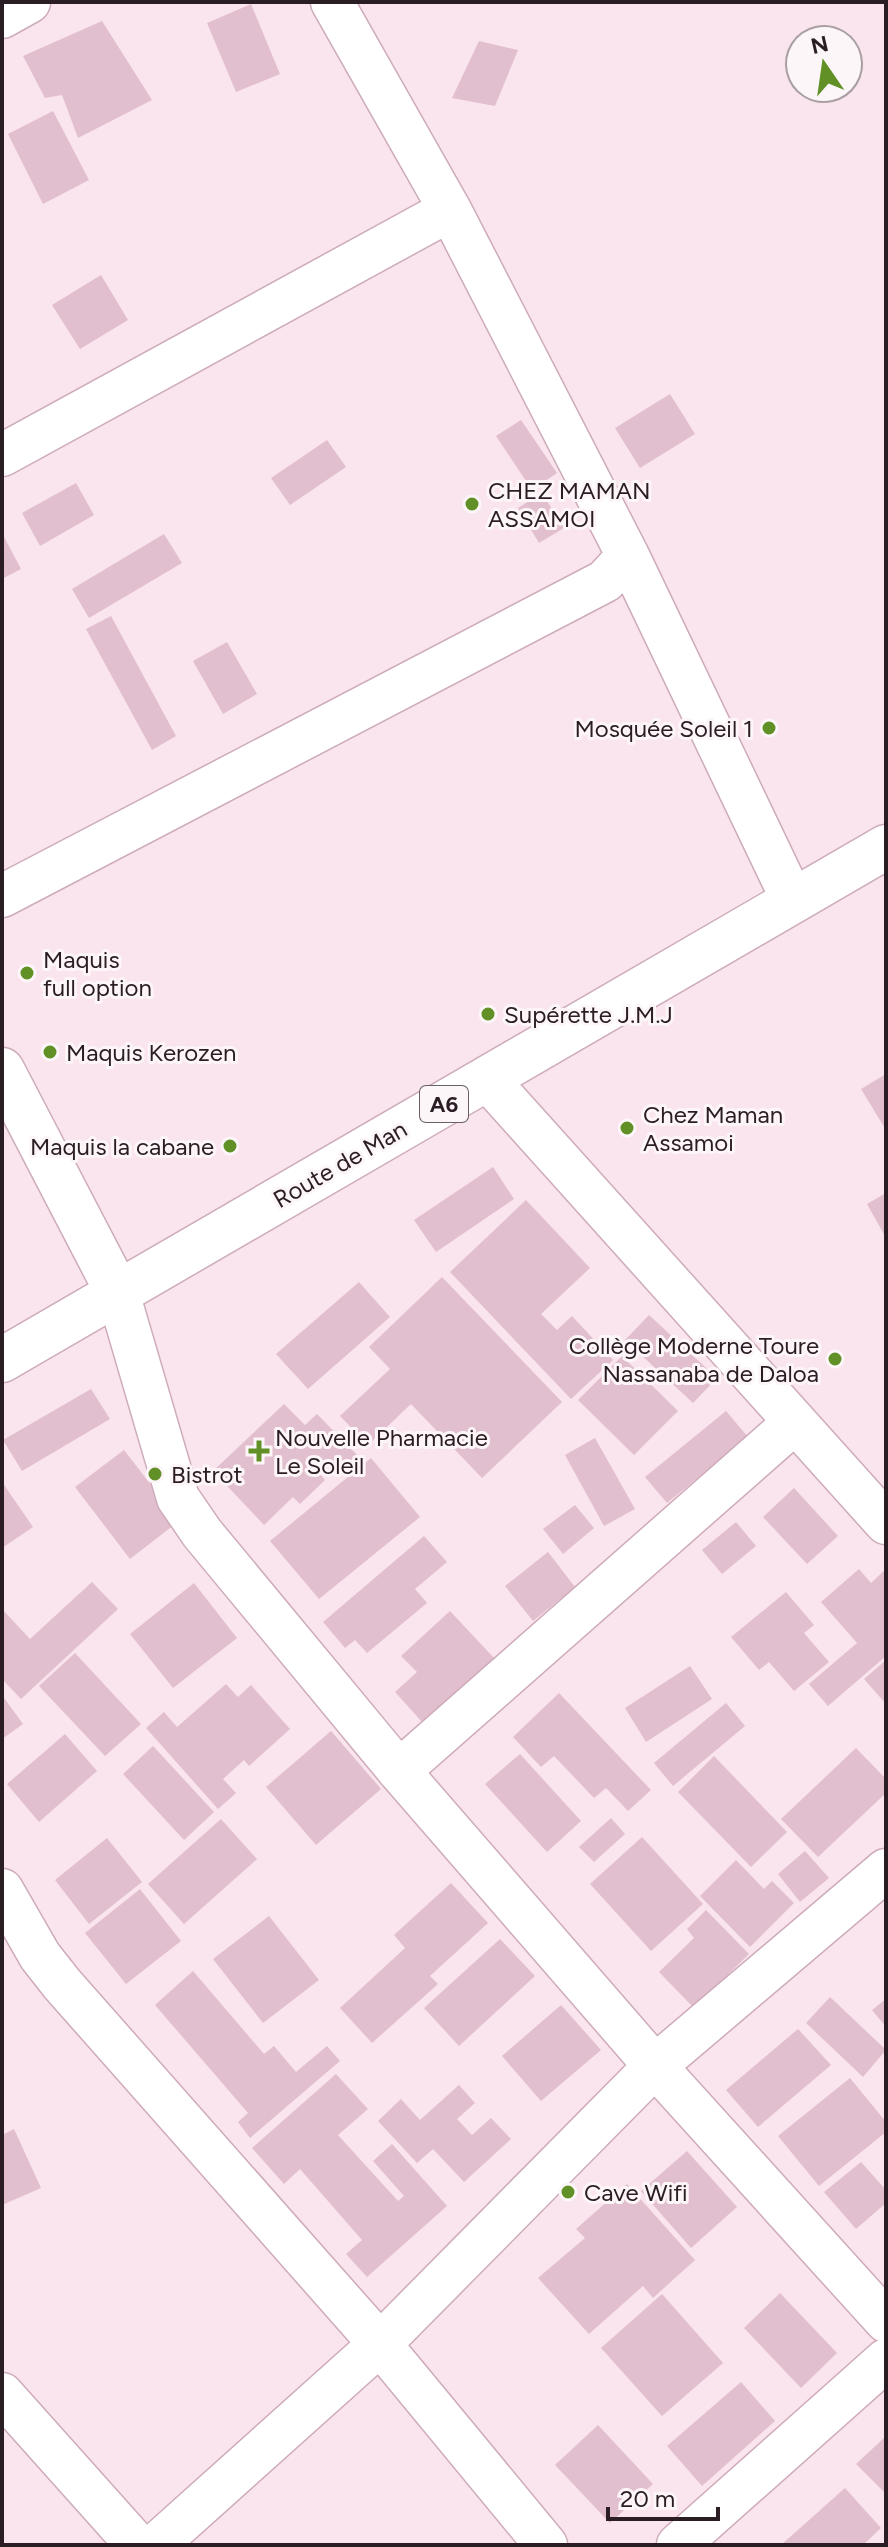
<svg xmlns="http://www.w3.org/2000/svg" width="888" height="2547" font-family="Figtree,sans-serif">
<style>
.building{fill:#e2bfce}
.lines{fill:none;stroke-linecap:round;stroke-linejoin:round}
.street-casing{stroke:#ceabba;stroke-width:45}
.secondary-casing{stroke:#ceabba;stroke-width:47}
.highway-casing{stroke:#ceabba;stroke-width:47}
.street{stroke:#fff;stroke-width:42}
.secondary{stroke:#fff;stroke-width:44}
.highway{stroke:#fff;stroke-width:44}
.poi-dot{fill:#609026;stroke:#fdf6f9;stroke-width:3}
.labels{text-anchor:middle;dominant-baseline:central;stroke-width:6;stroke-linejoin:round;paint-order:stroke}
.shield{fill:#fdf6f9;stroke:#695e63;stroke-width:2}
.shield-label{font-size:22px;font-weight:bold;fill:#2a1d23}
.poi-label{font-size:24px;fill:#2a1d23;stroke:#fdf6f9;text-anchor:start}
.street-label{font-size:24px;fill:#2a1d23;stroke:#fdf6f9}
</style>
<rect width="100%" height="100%" fill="#fae4ed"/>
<path class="building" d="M251,4l29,70 -44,18 -29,-69z
M102,21l50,79 -74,38 -16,-43 -17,3 -22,-42z
M479,41l39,9 -23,56 -43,-8z
M53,111l36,69 -46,24 -35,-70z
M101,275l27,45 -48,29 -28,-44z
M670,394l25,40 -55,34 -25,-40z
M521,420l36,53 -25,17 -36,-54z
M327,440l19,27 -56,38 -19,-27z
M76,483l18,32 -54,31 -18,-33z
M542,493l22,35 -25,15 -21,-35z
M2,533l19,36 -19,10z
M164,534l18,29 -93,55 -17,-29z
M111,616l65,120 -24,14 -66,-121z
M227,642l30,52 -34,20 -30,-53z
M886,1074v56l-25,-41z
M493,1167l21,32 -78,53 -22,-32z
M886,1193v45l-19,-34z
M526,1200l64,68 -49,46 16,16 15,-14 41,44 -42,39 -121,-127z
M442,1277l120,125 -80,76 -71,-74 -43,41 -28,-29 50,-47 -21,-22z
M359,1282l31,35 -82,72 -32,-35z
M649,1315l68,63 -24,25 -68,-63z
M622,1356l56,55 -44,44 -56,-55z
M91,1389l19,30 -88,52 -19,-31z
M284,1404l21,21 12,-11 41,42 -20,18 -10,-10 -9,9 6,7 -25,24 -7,-7 -29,28 -51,-54z
M726,1411l22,26 -81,66 -22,-26z
M595,1438l40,71 -31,17 -39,-71z
M124,1450l55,71 -49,38 -55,-72z
M371,1458l49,59 -101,82 -49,-58z
M2,1482l31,45 -31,21z
M794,1488l44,48 -31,28 -44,-47z
M575,1505l19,23 -31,26 -20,-25z
M736,1522l20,24 -34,28 -20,-24z
M424,1536l23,26 -32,27 12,14 -60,50 -12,-13 -10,8 -22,-26z
M548,1552l27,35 -42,34 -28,-35z
M859,1569l12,14 15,-14v87l-58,50 -19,-22 48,-41 -36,-41z
M92,1582l26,27 -97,90 -19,-20v-70l28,30z
M194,1583l43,55 -64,50 -43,-54z
M786,1592l28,33 -10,8 25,29 -35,29 -25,-29 -10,8 -28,-33z
M450,1611l44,47 -71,65 -28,-31 22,-20 -16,-16z
M75,1653l66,71 -36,32 -66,-70z
M886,1660v44l-22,-25z
M690,1666l22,33 -66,43 -21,-34z
M226,1684l12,13 13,-12 39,44 -41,37 -5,-6 -21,19 13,14 -18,16 -72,-81 18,-16 13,15z
M559,1693l92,97 -23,21 -22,-23 -12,10 -40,-42 -13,11 -28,-30z
M2,1695l21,29 -21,15z
M726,1703l19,23 -72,60 -19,-23z
M331,1731l50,58 -65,56 -50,-58z
M65,1734l32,37 -58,51 -32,-38z
M153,1746l61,66 -30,28 -61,-66z
M856,1748l30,31v14l-68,64 -37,-38z
M520,1754l61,67 -34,31 -62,-68z
M714,1756l73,76 -36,35 -73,-75z
M611,1818l14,16 -31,28 -15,-15z
M221,1819l36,40 -73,65 -36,-40z
M642,1837l61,67 -52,47 -61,-67z
M107,1838l35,44 -53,42 -34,-44z
M805,1851l24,27 -29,24 -22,-28z
M736,1860l28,29 8,-8 22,22 -44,44 -50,-51z
M451,1883l37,40 -58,53 8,8 -66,59 -32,-35 65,-60 -11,-13z
M140,1889l41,52 -55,43 -41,-51z
M706,1910l43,44 -55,54 -35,-36 35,-34 -7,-9z
M269,1916l50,64 -56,43 -50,-64z
M500,1939l35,37 -76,70 -35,-38z
M193,1971l71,83 10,-8 22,26 31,-26 13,15 -90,77 -12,-16 10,-9 -93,-108z
M830,1997l56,53 -23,27 -57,-54z
M886,1999v28l-14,-17z
M561,2005l40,45 -60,51 -39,-45z
M798,2029l33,36 -73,62 -32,-37z
M336,2074l32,35 -30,26 60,66 6,-5 -31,-35 19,-17 55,62 -80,71 -21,-23 16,-14 -62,-71 -16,15 -32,-36z
M850,2078l36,44v10l-67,54 -41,-50z
M459,2085l16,18 -18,16 15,16 19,-17 20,21 -47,43 -31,-33 -16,14 -39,-42 23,-22 19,21z
M14,2129l27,59 -39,17v-70z
M687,2151l50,56 -46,41 -50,-57z
M861,2162l25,28v13l-30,26 -32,-37z
M627,2184l68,76 -42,38 -10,-12 -54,48 -51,-56 47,-40 -9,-9z
M780,2293l57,60 -36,35 -57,-60z
M662,2294l61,69 -61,53 -61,-68z
M741,2382l34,39 -73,65 -35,-40z
M598,2425l55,59 -43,39 -55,-58z
M886,2436v58l-30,-30z
M845,2488l36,40 -18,17h-82z"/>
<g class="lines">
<defs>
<path id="street" d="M332,2l118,208 178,346 165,345
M2,17l27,-15
M2,455l448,-245
M2,896l603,-315 23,-25
M487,1079l399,444
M118,1293l60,205 24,35 197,238 256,295 231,255
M399,1771l395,-348
M2,1890l38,66 22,28 318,360 166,201
M2,2394l135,151
M156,2545l224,-201 275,-278 231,-196
M678,2545l208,-185"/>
<path id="secondary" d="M2,1070l116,223"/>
<path id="highway" d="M2,1360l884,-513"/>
</defs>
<use href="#street" class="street-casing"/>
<use href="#secondary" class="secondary-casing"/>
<use href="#highway" class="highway-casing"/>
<use href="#street" class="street"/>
<use href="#secondary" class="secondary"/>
<use href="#highway" class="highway"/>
</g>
<g class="poi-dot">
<circle cx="472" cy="504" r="8"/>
<circle cx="769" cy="728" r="8"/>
<circle cx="27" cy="973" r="8"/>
<circle cx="488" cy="1014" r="8"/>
<circle cx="50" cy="1052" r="8"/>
<circle cx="627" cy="1128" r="8"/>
<circle cx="230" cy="1146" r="8"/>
<circle cx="835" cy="1359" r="8"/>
<path d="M255 1439h8v8h8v8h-8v8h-8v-8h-8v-8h8z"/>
<circle cx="155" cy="1474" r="8"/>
<circle cx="568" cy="2192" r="8"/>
</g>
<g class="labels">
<rect class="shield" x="420" y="1086" width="48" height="36" rx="6"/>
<g class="shield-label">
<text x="444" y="1104">A6</text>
</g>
<g class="poi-label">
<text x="488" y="490">CHEZ MAMAN<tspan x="488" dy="28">ASSAMOI</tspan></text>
<text x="753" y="728" text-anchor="end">Mosquée Soleil 1</text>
<text x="43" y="959">Maquis<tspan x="43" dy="28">full option</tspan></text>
<text x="504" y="1014">Supérette J.M.J</text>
<text x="66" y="1052">Maquis Kerozen</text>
<text x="643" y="1114">Chez Maman<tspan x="643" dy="28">Assamoi</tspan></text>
<text x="214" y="1146" text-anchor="end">Maquis la cabane</text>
<text x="819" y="1345" text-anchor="end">Collège Moderne Toure<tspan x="819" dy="28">Nassanaba de Daloa</tspan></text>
<text x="275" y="1437">Nouvelle Pharmacie<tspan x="275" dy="28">Le Soleil</tspan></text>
<text x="171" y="1474">Bistrot</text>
<text x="584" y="2192">Cave Wifi</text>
</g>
<g class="street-label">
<text transform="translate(340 1164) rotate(-30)">Route de Man</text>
</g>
</g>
<rect width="888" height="2547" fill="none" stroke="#2a1d23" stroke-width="8"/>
<g transform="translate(824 64) rotate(347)"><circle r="38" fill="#fdf6f9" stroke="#a99fa3" stroke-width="2"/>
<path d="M0-6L14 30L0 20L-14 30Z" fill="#609026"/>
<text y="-12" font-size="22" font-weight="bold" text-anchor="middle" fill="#2a1d23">N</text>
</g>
<path d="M608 2507v12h110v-12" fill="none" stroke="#2a1d23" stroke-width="4"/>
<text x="620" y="2507" font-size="24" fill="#2a1d23" stroke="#fdf6f9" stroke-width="6" paint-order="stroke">20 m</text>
</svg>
